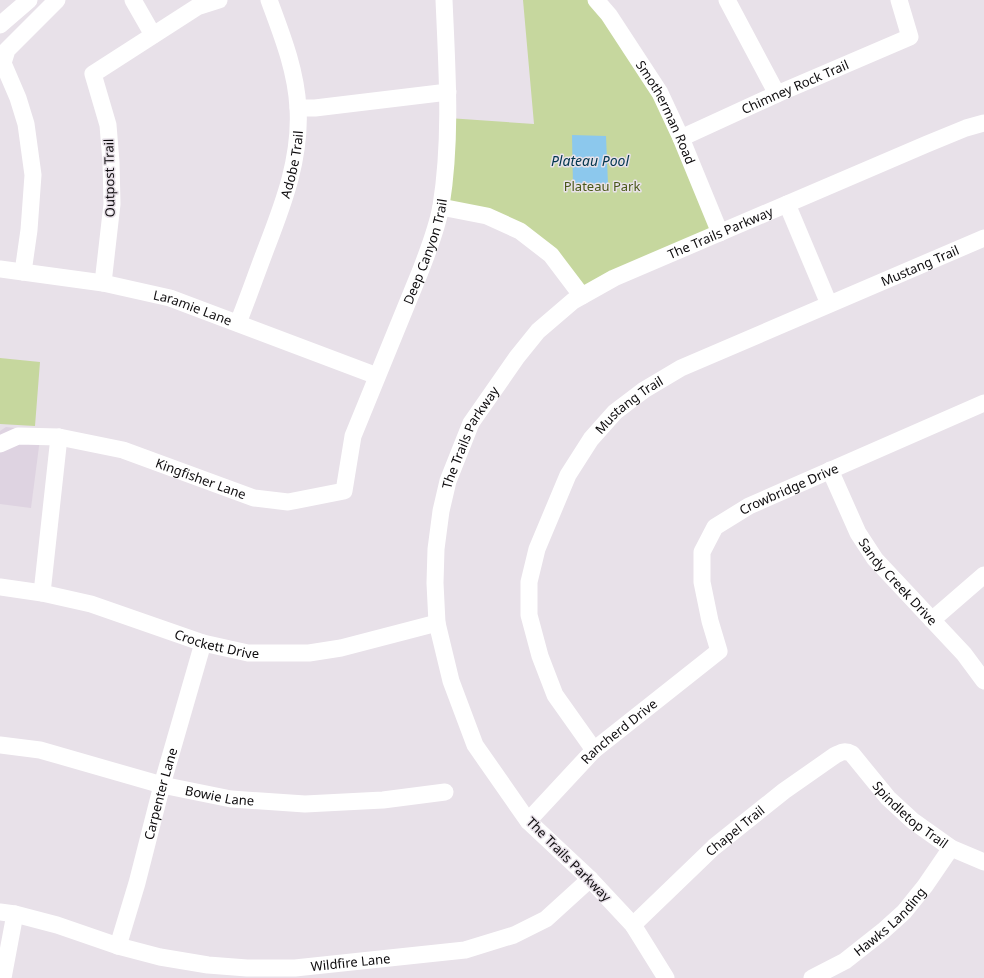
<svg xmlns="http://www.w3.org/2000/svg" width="984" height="978" font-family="'Noto Sans',sans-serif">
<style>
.built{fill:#ded3e1}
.green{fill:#c6d79e}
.water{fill:#8cc8ed}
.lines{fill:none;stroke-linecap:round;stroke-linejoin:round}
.minor{stroke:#fff;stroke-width:17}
.labels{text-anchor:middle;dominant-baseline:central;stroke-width:3;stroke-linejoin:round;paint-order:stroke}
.street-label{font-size:13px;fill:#0d0b0d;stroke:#e8e1e9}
.park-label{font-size:13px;fill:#495718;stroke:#e8e1e9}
.water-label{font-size:14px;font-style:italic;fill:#01354d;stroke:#e8e1e9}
</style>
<rect width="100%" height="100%" fill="#e8e1e9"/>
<path class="built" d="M6,427l35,4 -10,77 -31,-4v-73z"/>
<path class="green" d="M523,0h73l64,93 60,140 -138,63 -62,-65 -79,-24 7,-89 86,6z
M0,358l40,4 -5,64 -35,-2z"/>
<path class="water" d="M572,135l34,1 2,48 -35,2z"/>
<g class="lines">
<g class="minor">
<path d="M133,0l20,35"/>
<path id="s1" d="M596,0l13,15 51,78 21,45 39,95"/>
<path d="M727,0l50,94"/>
<path d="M0,25l29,-25"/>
<path d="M298,108h17l133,-16"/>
<path id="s2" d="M681,138l96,-44 133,-57 -11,-37"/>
<path d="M787,204l42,100"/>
<path d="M441,207l46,9 33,15 31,24 31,41"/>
<path id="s3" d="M0,269l103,14 67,15 207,78"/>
<path d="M23,272l6,-42 4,-55 -7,-51 -8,-26 -15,-35 4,-13 50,-50"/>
<path d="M103,283l9,-79 -1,-42 -3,-37 -15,-51 104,-67 22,-7"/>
<path id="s4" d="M238,323c10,-25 19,-51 29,-77 17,-44 34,-89 31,-138 -2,-38 -16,-73 -29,-108"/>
<path id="s5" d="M0,444l18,-8 41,1 64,13 131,48 34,4 56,-11 9,-55 67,-164c8,-21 17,-43 21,-66 11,-68 6,-137 3,-206"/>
<path id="s6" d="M830,470l28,63 17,26 89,95 20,27"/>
<path id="s7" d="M0,587l42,6 49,11 112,39 45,10h61l32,-5 96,-25"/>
<path d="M42,593l17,-156"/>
<path d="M932,620l52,-45"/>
<path id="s8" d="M0,745l40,5 122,35 69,14 74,5 78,-4 62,-8"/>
<path id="s9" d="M594,750l-39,-55 -15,-39 -11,-41v-33l8,-33 31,-74 23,-36 24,-27 29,-22 37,-22 303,-130"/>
<path id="s10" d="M528,821l66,-71 125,-99 -9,-30 -8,-39v-30l13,-25 34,-21 235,-103"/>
<path id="s11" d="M0,912l15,2 42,11 61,21 42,11 48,8 39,3h48l170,-18 49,-15 32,-16 44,-40"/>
<path id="s12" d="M633,925l81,-78 70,-56 50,-35c7,-4 11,-6 18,-2l36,44 25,23 38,27 33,14"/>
<path id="s13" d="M118,946l19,-63 25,-98 41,-142"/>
<path d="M3,978l12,-64"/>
<path id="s14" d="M666,978l-33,-53 -43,-46 -62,-58 -53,-76 -24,-64 -14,-58 -2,-40 1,-34 5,-38 7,-30 23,-58 46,-66 21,-26 35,-30 41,-23 313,-134 39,-16 18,-5"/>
<path id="s15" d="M812,978l33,-17 38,-30 21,-19 21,-26 26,-38"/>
</g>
</g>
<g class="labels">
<g class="street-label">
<text stroke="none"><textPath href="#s2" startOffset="125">Chimney Rock Trail</textPath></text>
<text stroke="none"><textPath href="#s1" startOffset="133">Smotherman Road</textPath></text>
<text stroke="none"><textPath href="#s4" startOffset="168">Adobe Trail</textPath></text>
<text transform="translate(109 178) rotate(-91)">Outpost Trail</text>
<text stroke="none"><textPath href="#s14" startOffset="959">The Trails Parkway</textPath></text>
<text stroke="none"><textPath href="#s5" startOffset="611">Deep Canyon Trail</textPath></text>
<text stroke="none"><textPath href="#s9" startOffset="717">Mustang Trail</textPath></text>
<text stroke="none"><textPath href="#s3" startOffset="197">Laramie Lane</textPath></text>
<text stroke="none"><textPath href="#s9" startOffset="393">Mustang Trail</textPath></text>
<text stroke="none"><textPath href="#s14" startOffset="623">The Trails Parkway</textPath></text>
<text stroke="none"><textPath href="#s5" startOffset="209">Kingfisher Lane</textPath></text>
<text stroke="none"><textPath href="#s10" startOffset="469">Crowbridge Drive</textPath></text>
<text stroke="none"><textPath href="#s6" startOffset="132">Sandy Creek Drive</textPath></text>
<text stroke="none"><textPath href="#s7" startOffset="225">Crockett Drive</textPath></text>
<text stroke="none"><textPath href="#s10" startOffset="128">Rancherd Drive</textPath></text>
<text stroke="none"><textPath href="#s13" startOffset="158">Carpenter Lane</textPath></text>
<text stroke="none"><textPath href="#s8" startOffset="226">Bowie Lane</textPath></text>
<text stroke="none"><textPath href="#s12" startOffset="367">Spindletop Trail</textPath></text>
<text stroke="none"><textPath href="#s12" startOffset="139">Chapel Trail</textPath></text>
<text transform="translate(569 859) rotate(45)">The Trails Parkway</text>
<text stroke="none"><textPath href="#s15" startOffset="97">Hawks Landing</textPath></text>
<text stroke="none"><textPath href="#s11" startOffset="358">Wildfire Lane</textPath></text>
</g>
<g class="park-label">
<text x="602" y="186">Plateau Park</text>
</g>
<g class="water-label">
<text x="590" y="160">Plateau Pool</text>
</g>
</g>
</svg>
